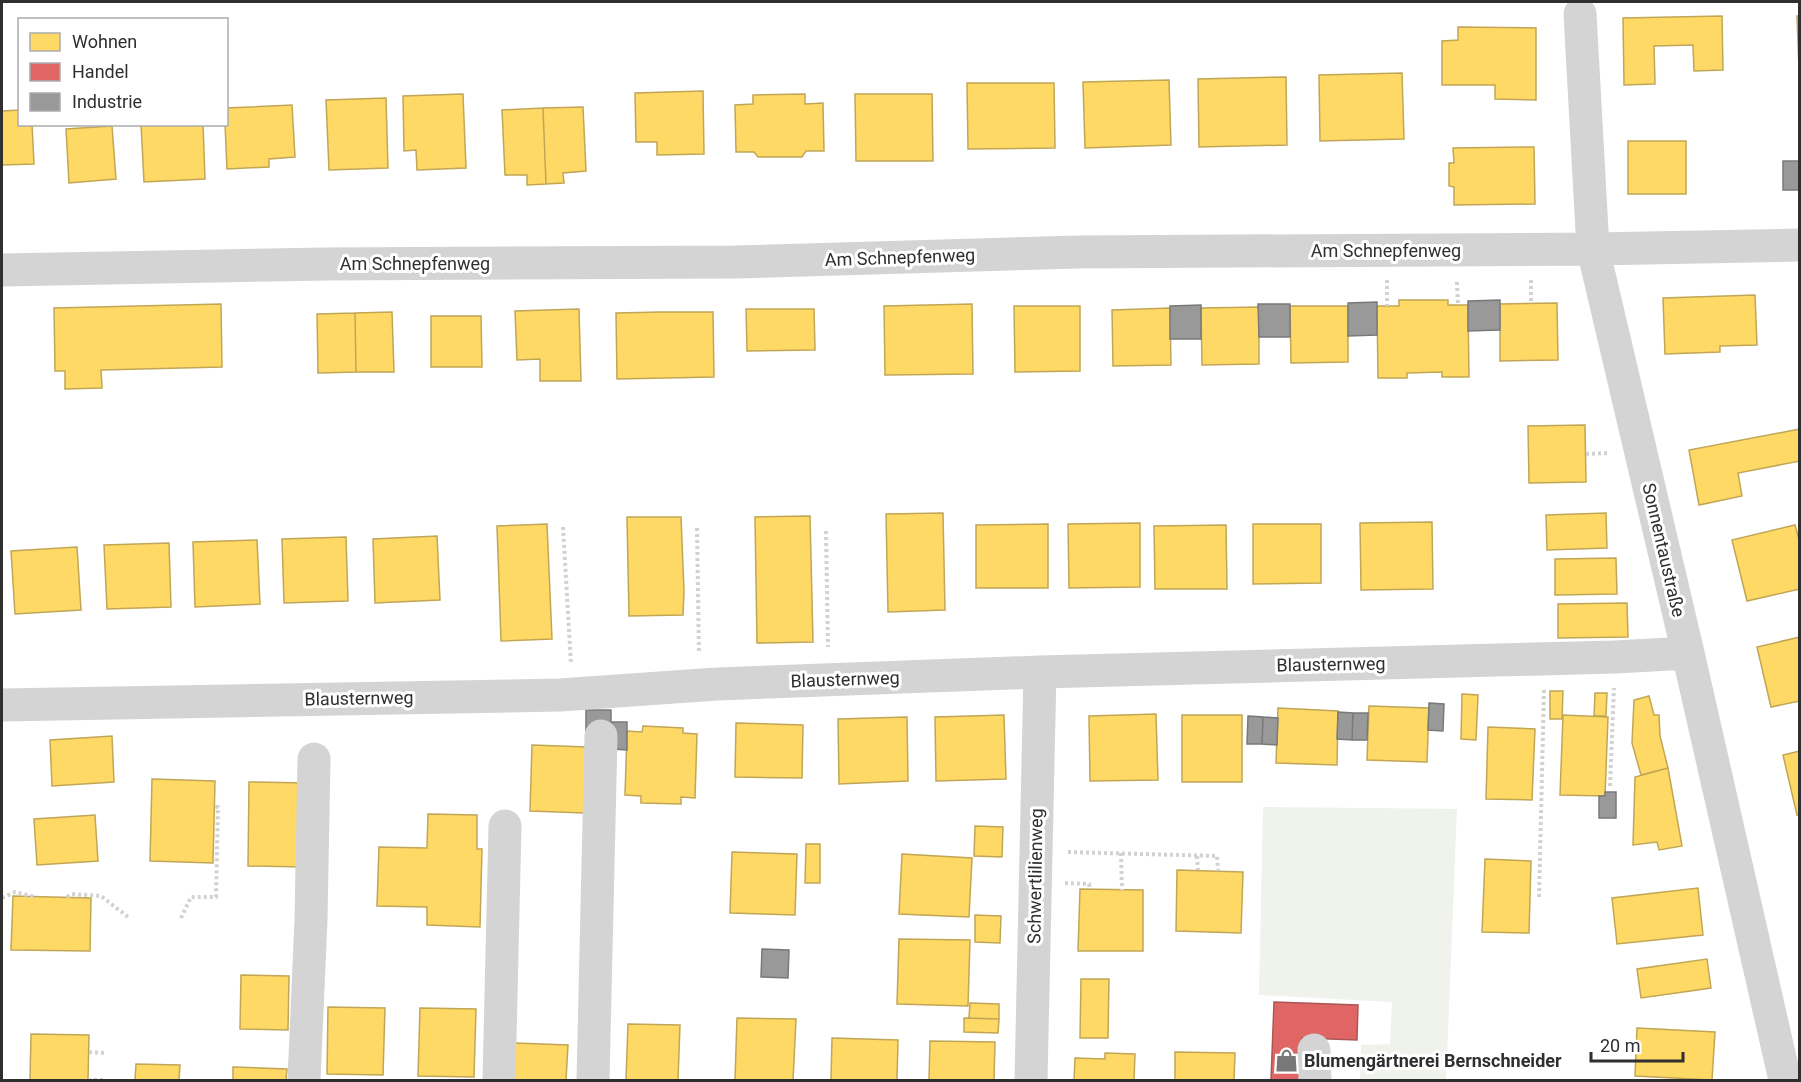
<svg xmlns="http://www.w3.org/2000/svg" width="1801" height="1082" font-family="Roboto,sans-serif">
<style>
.green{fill:#f0f2ec}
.homes{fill:#ffd966;stroke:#c1a656;stroke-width:1.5}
.shops{fill:#e06666;stroke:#ab5656;stroke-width:1.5}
.industry{fill:#999;stroke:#797979;stroke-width:1.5}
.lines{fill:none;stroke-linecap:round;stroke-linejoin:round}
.path{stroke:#d2d2d2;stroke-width:4;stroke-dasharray:3 3;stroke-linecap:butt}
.minor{stroke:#d4d4d4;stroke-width:33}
.labels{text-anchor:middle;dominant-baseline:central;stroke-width:6;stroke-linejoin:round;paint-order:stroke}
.street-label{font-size:18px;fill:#2f2f2f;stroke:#fff}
.poi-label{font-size:18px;font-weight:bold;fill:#2f2f2f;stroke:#fff;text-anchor:start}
</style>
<rect width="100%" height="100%" fill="#fff"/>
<path class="green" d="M1263,807l194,2 -11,271h-86l1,-35 29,-1 2,-42 -133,-7z"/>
<path class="homes" d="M1722,16l1,54 -29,1 -1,-26 -39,1 1,38 -31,1 -1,-67z
M1797,16h3v53h-1z
M1458,27l78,1v72l-41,-1v-14h-53v-44l16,-1z
M1402,73l2,66 -84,2 -1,-66z
M1286,77l1,68 -88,2 -1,-68z
M1169,80l2,65 -86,3 -2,-66z
M967,83h87l1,65 -87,1z
M703,91l1,63 -47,1v-13h-21l-1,-49z
M463,94l3,74 -49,2 -1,-20 -12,1 -1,-55z
M805,94v10l18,-1 1,48h-18l-4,6h-44l-4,-5h-18l-1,-47 18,-1v-9z
M855,94h77l1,67h-77z
M386,98l2,70 -59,2 -3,-70z
M292,105l3,52 -26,2v8l-42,2 -2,-45h1v-16z
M583,107l3,64 -23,2 1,10 -18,1 -3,-76z
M543,108l3,76 -19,1v-10h-22l-3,-65z
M20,110v14h12l2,40 -32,1v-54z
M141,124h62l2,55 -61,3z
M112,126l4,53 -47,4 -3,-54z
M1628,141h58v53h-58z
M1534,147l1,57 -81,1v-18l-5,-1v-23h5l-1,-15z
M1755,295l2,50 -37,1v6l-55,2 -2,-56z
M1399,300h49v5h20l1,72h-27v-5l-35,1v5h-29l-1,-72h22z
M1557,303l1,57 -58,1v-57z
M221,304l1,63 -121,3 1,18 -37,1v-18h-10l-1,-63z
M972,304l1,70 -88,1 -1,-69z
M1014,306h66v65l-65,1z
M1290,306h58v56l-57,1z
M1259,307v57l-57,1 -1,-57z
M1170,308l1,57 -58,1 -1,-56z
M579,309l2,72h-41v-22l-23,1 -2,-49z
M746,309h68l1,41 -68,1z
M392,312l2,60h-38l-1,-59z
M661,312h52l1,65 -97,2 -1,-66z
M355,313l1,59 -38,1 -1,-59z
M431,316h50l1,51h-51z
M1585,425l1,57 -57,1 -1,-57z
M1800,429v32l-62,12 4,23 -43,9 -10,-55z
M943,513l2,97 -57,2 -2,-98z
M1606,513l1,35 -60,2 -1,-35z
M810,516l3,126 -56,1 -2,-126z
M627,517h54l3,74 -1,24 -54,1z
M1432,522l1,67 -72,1 -1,-67z
M1140,523v64l-71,1 -1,-64z
M547,524l5,115 -51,2 -4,-115z
M1048,524v64h-72v-63z
M1253,524h68v59l-68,1z
M1226,525l1,64h-72l-1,-63z
M1795,525l5,18v46l-53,12 -15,-61z
M437,536l3,64 -65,3 -2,-64z
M346,537l2,64 -64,2 -2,-64z
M257,540l3,64 -65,3 -2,-65z
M169,543l2,64 -64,2 -3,-64z
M77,547l4,63 -66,4 -4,-63z
M1616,558l1,36 -62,1v-36z
M1627,603l1,34 -70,1v-34z
M1800,637v64l-29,6 -14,-60z
M1550,691h13l-1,28h-12z
M1595,693h12l-1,23h-12z
M1462,694l16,1 -2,45 -15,-1z
M1649,696l5,19h5l1,21 8,32 -27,7 -9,-32 2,-43z
M1369,706l60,2 -2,54 -60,-2z
M1278,708l60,3 -1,54 -61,-2z
M1156,714l2,66 -68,1 -1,-65z
M1004,715l2,64 -70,2 -1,-64z
M1182,715h60v67h-60z
M1563,715l45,2 -3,79 -45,-1z
M907,717l1,64 -69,3 -1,-65z
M736,723l67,2 -1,53 -67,-1z
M643,726l40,2v5l14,1 -2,64 -14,-1v7l-40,-1v-7l-16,-1 2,-64 15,1z
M1488,727l47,2 -3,71 -46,-1z
M112,736l2,46 -62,4 -2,-46z
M532,745l55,2 -3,66 -54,-2z
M1800,751v64h-3l-14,-60z
M1668,768l14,78 -23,4 -2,-8 -24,3 2,-68z
M152,779l63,2 -2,82 -63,-2z
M249,782l57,1 -2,84 -56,-1z
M428,814l49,1v34h5l-2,78 -53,-2v-18l-50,-1 2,-59 48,1z
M95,815l3,46 -61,4 -3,-46z
M975,826l28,1 -1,30 -28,-1z
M806,844h14v39h-15z
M732,852l65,2 -2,61 -65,-2z
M902,854l70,4 -3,59 -70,-3z
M1485,859l46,2 -2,72 -47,-1z
M1177,870l66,2 -2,61 -65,-2z
M1698,888l5,47 -86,9 -5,-46z
M1080,889l63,1v61h-65z
M13,896l78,2 -1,53 -79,-1z
M975,915l26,1 -1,27 -25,-1z
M899,939l71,1 -2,66 -71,-2z
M1707,959l4,29 -70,10 -4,-29z
M241,975l48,1 -1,54 -48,-1z
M1081,979h28l-1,59h-28z
M970,1003l29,1v15l-30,-1z
M328,1007l57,1 -2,67 -56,-1z
M420,1008l56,1 -2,68 -56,-1z
M737,1018l59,1 -3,61h-58z
M964,1018l35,1 -1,14 -34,-1z
M628,1024l52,1 -2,55h-52z
M1637,1028l78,4 -3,48 -77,-4z
M31,1034l58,1 -1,45h-58z
M832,1038l66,2 -1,40h-66z
M930,1041l65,1 -1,38h-65z
M515,1043l53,2 -2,35h-52z
M1175,1052l60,1 -1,27h-59z
M1105,1053l30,1 -1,26h-60l1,-22 30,1z
M136,1064l44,1 -1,15h-44z
M233,1067l54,2 -1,11h-53z"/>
<path class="shops" d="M1274,1002l84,3 -1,35 -55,-2 -2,42h-29z"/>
<path class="industry" d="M1783,161h17v29h-17z
M1500,300v30l-32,1v-30z
M1377,302v33l-29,1v-33z
M1258,304h32v33h-31z
M1201,305v34h-31v-33z
M1429,703l15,1 -1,27 -15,-1z
M586,710h25v26h-25z
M1338,712l15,1 -1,27 -15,-1z
M1353,713h15l-1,27h-15z
M1248,716l15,1 -1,27h-15z
M1263,717l15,1 -1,27 -15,-1z
M612,722h15v28l-16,-1z
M1605,792h11v26h-17v-22h6z
M762,949l27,1 -1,28 -27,-1z"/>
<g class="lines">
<path class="path" d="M1387,280v26
M1531,280v24
M1457,282l1,23
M1586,454l23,-1
M563,527l8,137
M697,528l2,126
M826,531l2,116
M1610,786l4,-98
M1068,852l149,4 1,15
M1121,853l1,37
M1197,856l1,14
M1065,883l24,1 1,5
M67,897l5,-3 29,2 27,21
M1539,897l5,-207
M2,898l13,-6 21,5
M181,918l10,-21h25l2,-90h-3
M89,1052l15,1
M88,1080h15"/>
<path class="minor" d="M1580,14l13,235 95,404 97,427
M2,270l324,-6 410,-2 343,-10 514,-3 207,-4
M2,705l558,-10 157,-11 323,-12 575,-15 73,-4
M1314,1050l1,30
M304,1080l7,-160 3,-161
M499,1080l6,-254
M593,1080l8,-344
M1031,1080l9,-408"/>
</g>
<defs>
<symbol id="shop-bare" viewBox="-9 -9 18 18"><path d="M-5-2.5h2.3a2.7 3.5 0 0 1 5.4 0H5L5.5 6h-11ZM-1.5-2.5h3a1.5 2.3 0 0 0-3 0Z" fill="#787878" stroke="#fff" stroke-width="2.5" paint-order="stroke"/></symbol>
</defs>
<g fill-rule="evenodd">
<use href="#shop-bare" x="1270" y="1044" width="33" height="33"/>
</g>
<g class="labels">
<g class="street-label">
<text x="1386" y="250">Am Schnepfenweg</text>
<text transform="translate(900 257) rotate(-2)">Am Schnepfenweg</text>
<text x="415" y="263">Am Schnepfenweg</text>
<text transform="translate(1664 550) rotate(77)">Sonnentaustraße</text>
<text transform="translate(1331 664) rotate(-1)">Blausternweg</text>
<text transform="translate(845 679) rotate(-2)">Blausternweg</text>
<text transform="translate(359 698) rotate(-1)">Blausternweg</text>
<text transform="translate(1035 876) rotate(-89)">Schwertlilienweg</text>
</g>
<g class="poi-label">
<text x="1304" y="1060">Blumengärtnerei Bernschneider</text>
</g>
</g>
<rect width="1801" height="1082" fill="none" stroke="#2f2f2f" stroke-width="6"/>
<rect x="18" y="18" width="210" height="108" fill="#ffffff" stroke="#acacac" stroke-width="1.5"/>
<rect x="30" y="33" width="30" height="18" fill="#ffd966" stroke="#acacac" stroke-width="1.5"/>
<text x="72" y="48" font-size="18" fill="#2f2f2f">Wohnen</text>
<rect x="30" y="63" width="30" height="18" fill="#e06666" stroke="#acacac" stroke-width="1.5"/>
<text x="72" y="78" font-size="18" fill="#2f2f2f">Handel</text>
<rect x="30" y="93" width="30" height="18" fill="#999999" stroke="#acacac" stroke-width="1.5"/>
<text x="72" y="108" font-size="18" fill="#2f2f2f">Industrie</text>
<path d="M1591 1052v9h92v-9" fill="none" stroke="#2f2f2f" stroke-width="3"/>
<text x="1600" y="1052" font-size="18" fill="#2f2f2f" stroke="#ffffff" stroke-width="4.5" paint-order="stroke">20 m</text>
</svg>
